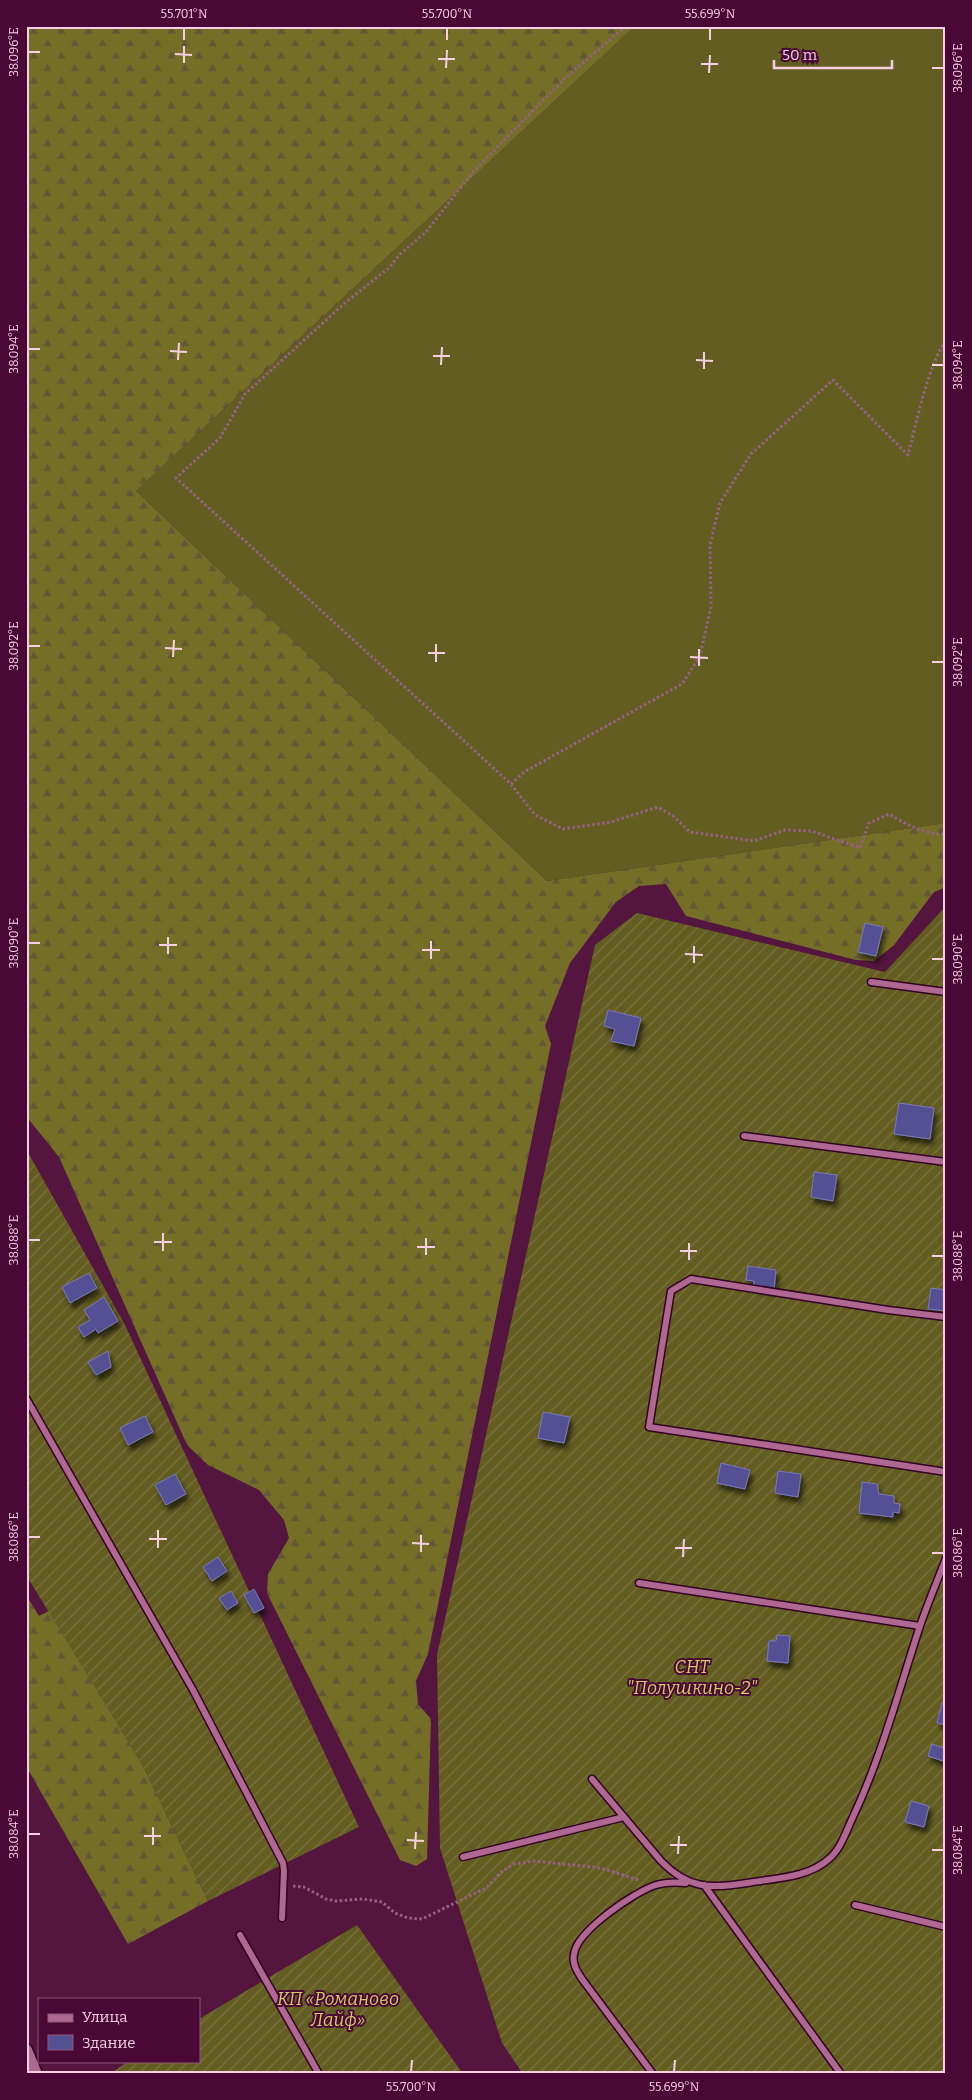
<svg xmlns="http://www.w3.org/2000/svg" width="972" height="2100" font-family="Bitter,serif">
<style>
.grass{fill:#635d21}
.forest{fill:url(#forest-firs)}
.garden{fill:url(#garden-furrows)}
.building{fill:#545093;stroke:#7a78bf;filter:url(#shadow)}
.lines{fill:none;stroke-linecap:round;stroke-linejoin:round}
.lane-casing{stroke:#320323;stroke-width:9}
.street-casing{stroke:#320323;stroke-width:15}
.path{stroke:#966183;stroke-width:3;stroke-dasharray:2.5 2.5;stroke-linecap:butt}
.lane{stroke:#af6892;stroke-width:6}
.street{stroke:#af6892;stroke-width:12}
.ticks{fill:none;stroke:#f7cfe5;stroke-width:2}
.labels{text-anchor:middle;dominant-baseline:central;stroke-width:4;stroke-linejoin:round;paint-order:stroke}
.park-label{font-size:18px;font-style:italic;fill:#d3ca66;stroke:#490835}
.neatline{fill:none;stroke:#f7cfe5;stroke-width:2}
.ticks-label{font-size:12px;text-anchor:middle;fill:#f7cfe5}
</style>
<defs>
<pattern id="forest-firs" width="22" height="20" patternUnits="userSpaceOnUse" patternTransform="scale(1.25)"><rect width="22" height="20" fill="#756e26"/><path d="M5 1l3.5 6h-7zM16 11l3.5 6h-7z" fill="#625834"/></pattern>
<pattern id="garden-furrows" width="10" height="10" patternUnits="userSpaceOnUse" patternTransform="scale(1.25)"><rect width="10" height="10" fill="#635d21"/><path d="M-1 1l2-2M0 10L10 0M9 11l2-2" fill="none" stroke="#7a7341"/></pattern>
<filter id="shadow"><feDropShadow dx="3" dy="5.5" stdDeviation="2.5" flood-color="#0009"/></filter>
</defs>
<rect width="100%" height="100%" fill="#54153f"/>
<path class="grass" d="M635,26h311v797l-399,58 -411,-390z"/>
<path class="forest" d="M26,26h609l-499,465 411,390 399,-58v64l-12,5 -40,53 -20,16 -18,-1 -170,-44 -20,-32 -27,2 -23,16 -46,61 -25,63 6,18 -123,610 -12,27 2,23 13,15 -4,140 -11,7 -16,-6 -133,-267 1,-19 21,-36 -5,-18 -25,-30 -51,-25 -21,-20 -128,-288 -33,-41z
M26,1595l13,21 10,-5 94,155 65,135 -80,43 -102,-178z"/>
<path class="garden" d="M946,906v1168h-423l-21,-31 -62,-195 -3,-193 158,-710 42,-32 248,59z
M26,1149l98,174 235,504 -151,74 -65,-135 -117,-191z
M357,1925l106,149h-353l19,-13h70v-42z"/>
<path class="building" d="M865,923l18,4 -7,29 -18,-4z
M608,1010l33,8 -7,28 -23,-5 4,-12 -11,-3z
M899,1103l35,5 -4,31 -36,-5z
M814,1172l23,3 -4,26 -22,-4z
M748,1266l28,4 -2,20 -20,-4v-5l-8,-1z
M89,1273l8,15 -27,15 -8,-16z
M931,1288l15,2v21l-18,-2z
M104,1297l14,24 -20,12 -2,-4 -12,8 -6,-10 12,-7 -6,-10z
M108,1351l3,16 -15,8 -8,-13z
M543,1412l27,5 -6,26 -26,-5z
M145,1416l8,16 -25,13 -8,-17z
M721,1463l29,7 -5,19 -28,-6z
M778,1471l23,3 -3,23 -23,-4z
M175,1474l11,20 -20,11 -11,-20z
M862,1482l15,2 2,10 15,2v7l6,1 -1,9 -6,-1v5l-34,-4z
M218,1557l9,14 -15,10 -9,-14z
M254,1589l10,19 -10,5 -10,-18z
M231,1591l7,12 -11,7 -8,-12z
M777,1635l13,1 -2,27 -21,-2 2,-20h7z
M942,1703l4,1v21l-9,-2z
M932,1744l14,5v13l-18,-6z
M911,1801l18,5 -5,21 -19,-5z"/>
<g class="lines">
<defs>
<path id="lane" d="M871,982l75,10
M744,1136l202,26
M946,1317l-58,-7 -197,-31 -20,12 -22,136 297,45
M26,1398l167,292 90,173 1,8 -2,47
M639,1583l281,43
M592,1779l69,82c27,28 50,28 86,22 28,-5 62,-5 83,-25 11,-10 16,-26 22,-39 29,-61 46,-126 67,-190 8,-24 18,-47 27,-71
M463,1857l161,-40
M704,1885l137,189
M855,1905l91,22
M240,1935l79,139
M653,2074l-71,-95c-5,-8 -10,-15 -8,-25 3,-23 60,-62 82,-69 10,-3 20,-3 30,-2"/>
<path id="street" d="M26,2050l10,24"/>
</defs>
<use href="#lane" class="lane-casing"/>
<use href="#street" class="street-casing"/>
<path class="path" d="M626,26l-61,52 -92,94 -47,60 -27,23 -10,13 -43,34 -101,92 -25,44 -44,40 335,306 24,31 28,14 48,-7 47,-15 15,9 17,16 64,9 31,-11 27,1 48,17 9,-25 20,-9c16,10 37,21 57,20
M511,784l13,-12 158,-88 18,-28 11,-49 -1,-62 10,-42 31,-49 82,-74 75,75c7,-26 21,-95 38,-113
M293,1886l11,1 22,12 10,2 27,-2 19,3 13,11 13,5 14,1 64,-31 15,-16 13,-8 20,-3 67,7 38,12"/>
<use href="#lane" class="lane"/>
<use href="#street" class="street"/>
</g>
<path class="ticks" d="M184,40v-12M447,40v-12M710,40v-12M28,52h12M175,54l17,1M438,59h17M184,63v-17M701,64h17M446,68l1,-18M932,68h12M709,73l1,-18M28,349h12M170,351l17,1M433,356h17M178,360l1,-17M696,360l17,1M441,365l1,-18M932,365h12M704,369v-17M28,646h12M165,648l17,1M428,653h17M173,657l1,-17M690,657l18,1M436,662v-18M932,662h12M699,666v-17M28,943h12M159,945h18M422,950h18M168,954v-17M685,954l18,1M431,959v-18M932,959h12M694,963v-17M28,1240h12M154,1242h18M417,1247h18M163,1251v-18M680,1251h17M426,1255v-17M932,1256h12M689,1260v-17M28,1537h12M149,1539h18M412,1543l17,1M158,1548v-18M675,1548h17M421,1552v-17M932,1553h12M683,1557l1,-18M28,1834h12M144,1836h17M407,1840l17,1M153,1845v-18M670,1845h17M415,1849l1,-17M932,1850h12M678,1854l1,-18M411,2072l1,-12M674,2072l1,-12"/>
<g class="labels">
<g class="park-label">
<text x="692" y="1667">СНТ<tspan x="692" dy="21">"Полушкино-2"</tspan></text>
<text x="338" y="1999">КП «Романово<tspan x="338" dy="21">Лайф»</tspan></text>
</g>
</g>
<rect width="972" height="2100" fill="none" stroke="#490835" stroke-width="55"/>
<rect x="38" y="1998" width="162" height="65" fill="#490835" stroke="#8f587b"/>
<rect x="48" y="2014" width="25" height="8" fill="#af6892" stroke="#8f587b"/>
<text x="82" y="2022" font-size="15" fill="#f7cfe5">Улица</text>
<rect x="48" y="2035" width="25" height="15" fill="#545093" stroke="#8f587b"/>
<text x="82" y="2048" font-size="15" fill="#f7cfe5">Здание</text>
<path d="M774 60v8h118v-8" fill="none" stroke="#f7cfe5" stroke-width="2.5"/>
<text x="782" y="60" font-size="15" fill="#f7cfe5" stroke="#490835" stroke-width="4" paint-order="stroke">50 m</text>
<rect x="28" y="28" width="916" height="2044" class="neatline"/>
<g class="ticks-label">
<text x="184" y="18">55.701°N</text>
<text x="447" y="18">55.700°N</text>
<text x="710" y="18">55.699°N</text>
<text transform="translate(14 52) rotate(-90)" y="4">38.096°E</text>
<text transform="translate(958 68) rotate(-90)" y="4">38.096°E</text>
<text transform="translate(14 349) rotate(-90)" y="4">38.094°E</text>
<text transform="translate(958 365) rotate(-90)" y="4">38.094°E</text>
<text transform="translate(14 646) rotate(-90)" y="4">38.092°E</text>
<text transform="translate(958 662) rotate(-90)" y="4">38.092°E</text>
<text transform="translate(14 943) rotate(-90)" y="4">38.090°E</text>
<text transform="translate(958 959) rotate(-90)" y="4">38.090°E</text>
<text transform="translate(14 1240) rotate(-90)" y="4">38.088°E</text>
<text transform="translate(958 1256) rotate(-90)" y="4">38.088°E</text>
<text transform="translate(14 1537) rotate(-90)" y="4">38.086°E</text>
<text transform="translate(958 1553) rotate(-90)" y="4">38.086°E</text>
<text transform="translate(14 1834) rotate(-90)" y="4">38.084°E</text>
<text transform="translate(958 1850) rotate(-90)" y="4">38.084°E</text>
<text x="411" y="2091">55.700°N</text>
<text x="674" y="2091">55.699°N</text>
</g>
</svg>
